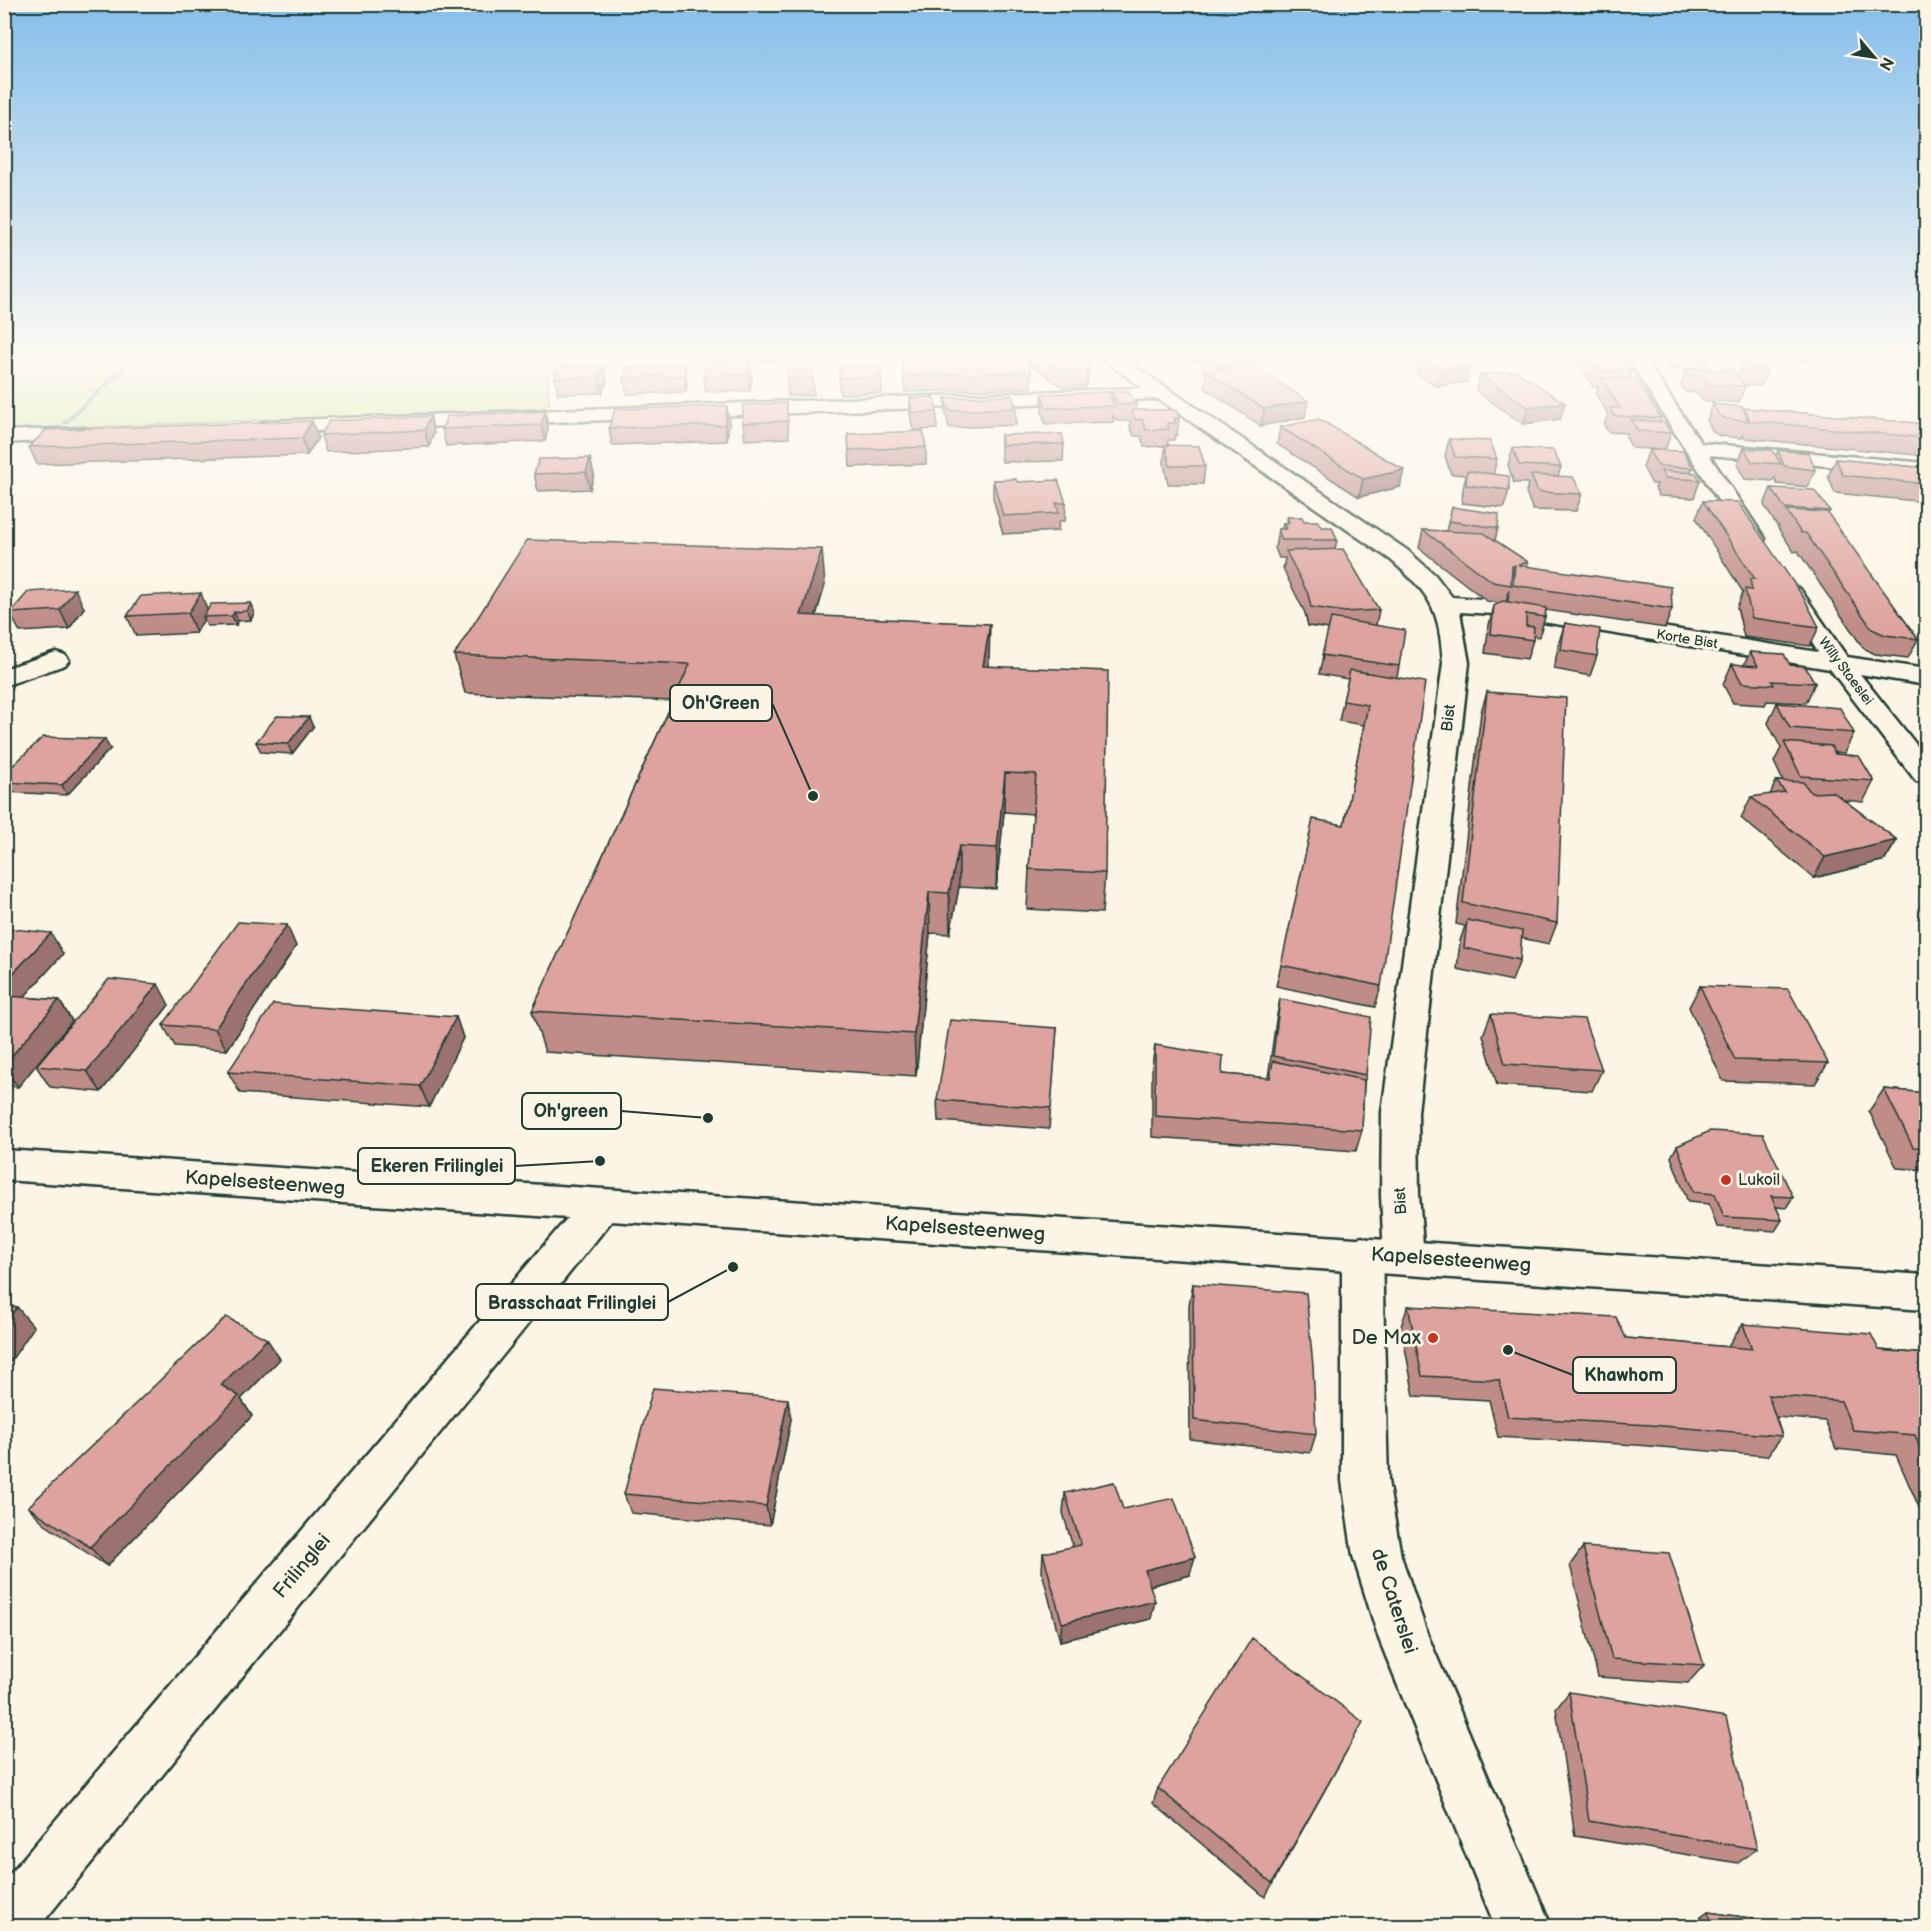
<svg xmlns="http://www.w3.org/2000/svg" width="1931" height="1931" font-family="'Balsamiq Sans',sans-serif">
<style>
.green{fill:#cce59b;stroke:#769168;stroke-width:1.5}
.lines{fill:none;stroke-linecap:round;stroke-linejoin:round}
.stream{fill:#6393a5;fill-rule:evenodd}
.minor-casing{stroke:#1f3d34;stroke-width:5}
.major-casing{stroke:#1f3d34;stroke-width:5}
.minor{fill:#fcf5e5;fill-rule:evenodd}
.major{fill:#fcf5e5;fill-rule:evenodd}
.wall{fill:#bf8c88;stroke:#1f3d34;stroke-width:1.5;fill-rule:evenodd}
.shaded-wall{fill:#9b726f;stroke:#1f3d34;stroke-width:1.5}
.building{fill:#dea39e;stroke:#1f3d34;stroke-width:1.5}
.poi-dot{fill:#c8321e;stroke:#fcf5e5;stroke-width:2}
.labels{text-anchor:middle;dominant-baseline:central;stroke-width:6;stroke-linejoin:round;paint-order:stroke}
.far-street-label{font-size:14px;fill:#1f3d34;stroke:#fcf5e5}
.street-label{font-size:16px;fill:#1f3d34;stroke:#fcf5e5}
.poi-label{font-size:16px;fill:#1f3d34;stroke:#fcf5e5;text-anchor:start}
.near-street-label{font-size:20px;fill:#1f3d34;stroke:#fcf5e5}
.near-poi-label{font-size:20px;fill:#1f3d34;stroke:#fcf5e5;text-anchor:end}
.leader{fill:none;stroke:#1f3d34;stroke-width:2}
.callout-dot{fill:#1f3d34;stroke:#fcf5e5;stroke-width:2}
.callout{fill:#fcf5e5;stroke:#1f3d34;stroke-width:2}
.callout-label{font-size:18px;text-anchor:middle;font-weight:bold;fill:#1f3d34}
</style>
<rect width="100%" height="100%" fill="#fcf5e5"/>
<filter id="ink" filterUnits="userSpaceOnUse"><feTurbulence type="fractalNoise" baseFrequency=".0167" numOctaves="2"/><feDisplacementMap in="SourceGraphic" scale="12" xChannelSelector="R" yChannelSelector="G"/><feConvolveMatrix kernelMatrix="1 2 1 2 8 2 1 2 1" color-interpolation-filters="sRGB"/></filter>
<g filter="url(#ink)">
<path class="green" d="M4,353h673l-130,22 2,29 -6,1 2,3 -540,23z"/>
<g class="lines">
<path class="stream" d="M136,353h7l-76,71h-4v-2z"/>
<defs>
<path id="minor" d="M1095,353h20l292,197 28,25 17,22 42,3 324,52 -38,-58 4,-5 8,-2 8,2 47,68 79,12v16l-66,-11 66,83v26l-10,-2 -86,-112 -336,-55 -34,-2 9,51 -51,449 1,83 5,62 -6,12 -14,5 -14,-5 -6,-12 -3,-62 1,-83 61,-449c-4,-55 -11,-67 -52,-103l-233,-161 -890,34 -7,-2 -3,-4 3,-4 7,-2 874,-33z
M1624,353h17l60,90 225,20v12l-217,-20 56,84 -3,5 -8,2 -8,-2z
M1903,353h23v6l-15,-1z
M85,428l7,2 3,4 -3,4 -88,5v-12z
M56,652l9,3 4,5 -4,5 -61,21v-17z
M600,1191l14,5 6,11 -6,11 -574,708h-36v-45l582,-685z
M1362,1237l14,5 6,12 6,227 13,75 27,80 123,290h-56l-116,-287 -26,-83 -11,-75v-227l6,-12z"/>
<path id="major" d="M4,1150l1922,125v35l-1922,-130z"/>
</defs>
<use href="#minor" class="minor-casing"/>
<use href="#major" class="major-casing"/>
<use href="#minor" class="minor"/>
<use href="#major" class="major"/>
</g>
<path class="wall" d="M763,353h27v6l-26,1z
M1014,353h60l15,10 -1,16 -2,7 -23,1 -34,-23 2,8v16l-126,4 -3,-33 116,-3z
M1176,353h75l5,4 -1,10 50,50 -44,9 -56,-38 1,-14 -4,-4 1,-11 -16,2z
M1573,353h46l13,19 -2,7 31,39 -1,4 11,11 -6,17 -33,-2 -6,-11 1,-4 -19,-1 -4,-7 4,-11 -12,-20 2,-7h-5z
M1658,353h51v1l-5,15 34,8 5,-14 24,7 -6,16 -16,-1 -6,17 -36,-1 -6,-8 -11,-1 -5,-7 5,-15 -17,-1z
M1778,353h30l-3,7 -22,-1z
M1420,358l46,24 -30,4 -19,-12z
M750,361l2,16 -2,14 -44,1 -2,-16z
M685,364l2,17 -1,11 -59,2 -3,-16z
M881,364l1,29 -42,1 -1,-16z
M604,366l3,16 -5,11 -44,1 -3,-16z
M812,369l2,26 -26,1 -1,-17z
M1480,375l80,44 -37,5 -47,-33z
M1111,392l25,12v6l43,8 -2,17h-2l-1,5h-6v5l37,21 -2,18h-35l-4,-21 1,-17 -21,1 -3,-11h-7l-4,-9 1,-6h-14l-4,-6v7l-68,2 -3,-14v-16l68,1z
M910,398l27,14v17l-24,1 -3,-16z
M945,398l71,10v17l-67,3 -3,-13z
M786,403l3,35 -44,2 -2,-17z
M1713,404l31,6 1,-2 181,16v32l-182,-18 -1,-3 -1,3 -22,-2 -7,-4 -6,-12z
M545,411l3,17 -3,13 -99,5 -4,-17z
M430,416l4,17 -5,14 -103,5 -5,-17z
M729,423l-2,18 -115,4 -3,-17z
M1280,427l120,60 -41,10 -82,-53z
M46,430l272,8 -11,17 -270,9 -8,-17z
M848,434l78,13v17l-76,3z
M1001,435l63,9 -1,17 -61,1 -1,-10z
M1449,439l48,20 -4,15 16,16 -5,18 -42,-5 1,-14 3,-14 -15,-1 -6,-18z
M1513,448l48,19 -3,9 24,18 -6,17 -43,-1 -7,-17 2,-10h-14l-6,-18z
M1744,448l32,8 2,-6 37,20 -7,17 -31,-3 -2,-6 -2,3 -28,-2 -8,-14z
M1649,450l44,18 -2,4 9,8 -6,18 -35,-2 -4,-8 2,-4h-5l-9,-17z
M590,458l4,17 -4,14 -52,2 -4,-17z
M1836,459l90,9v34l-91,-9 -7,-17z
M993,480l24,2 49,21 -1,18h-6l-1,10 -55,3 -10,-36z
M1771,488l59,23 -2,3 90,125 -10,19 -33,-4 -12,-6 -65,-97 -4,1 -16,-24 1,-2h-2l-13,-21z
M1703,501l116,126 -9,19 -66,-9 -7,-30 6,-15 -47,-74z
M1452,507l46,21 -3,12 33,22 -1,4 145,43 -7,19 -119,-18 -1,7 -6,20 -6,-1v4l-6,19 -42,-6 4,-28 5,-19 5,-3 -12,-2 -68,-53 4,-18 23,1zM1509,590l-1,12h-2z
M1287,517l34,10 16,13 -2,9 44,61 -3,15 23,41 -2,11 -16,309 -6,21 -99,-21 5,-21 63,-140 20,-100 -25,-4 9,-42 -29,-5 10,-45 -21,-3 -3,-13 -22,-44 2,-11h-6l-4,-10 3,-19h4l1,-6h3z
M825,585l-9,31 173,46v4l116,207 -3,40 -75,-4 2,-40 4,-55 -29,-2 -8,77 -37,-2 -9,47 -20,-1 -14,143 -371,-24 -13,-41 141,-310 -208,-8 -11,-38z
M251,603l3,10 -3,7 -13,1 -2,4 -29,1 -3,-7 -8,14 -60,3 -9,-20 80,-6z
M84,608l-15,21 -49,3 -10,-19z
M1565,623l32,33 -7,20 -36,-7 5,-27z
M1750,652l40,13 25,18 -9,20 -39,-2 -2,4 -32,-2 -10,-19 9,-20 12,1z
M1487,692l70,231 -8,21 -28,-6 -1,22 -8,21 -55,-12 3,-28 5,-15 -9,-2 25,-212z
M1777,703l77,30 -10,20 -10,-1 40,29 -11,21 -19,-2 53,40 -12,20 -71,18 -73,-60 10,-21 19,-2 6,-14h7l-9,-19 7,-14 -13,-25z
M313,727l-21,27 -31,-2 -5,-10z
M110,749l-43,46 -63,-3v-18z
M4,928l59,26 -39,43 35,3 13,21 -54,66 -14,-1z
M296,946l-69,104 -52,-4 -12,-21z
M1700,986l128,77 -13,21 -92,-3 -34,-74z
M1280,999l86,76 -2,8 -2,47 -6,21 -204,-14v-71l3,-21 67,29 46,4 8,-58z
M169,1005l-68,87 -51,-5 -14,-21z
M1491,1014l111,56 -10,21 -95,-6 -14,-50z
M456,1017l7,21 -34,69 -189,-14 -12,-21z
M1057,1028l-8,101 -111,-8 -1,-21z
M1884,1089l42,4v77l-29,-2 -28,-57z
M1677,1146l116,51 -7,11 -10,-1 6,13 -7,11 -58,-4 -8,-23 -21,-2 -17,-45z
M1193,1284l123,150 -6,19 -120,-14 -1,-134z
M1408,1306l218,32 104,9 -1,-3 14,-20 136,26 47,4v161l-4,-1 -26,-59 -60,-6 -11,-28 -49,-4 6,19 -15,20 -130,-11 -139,-8 -9,-37 -75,-4 -13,-70z
M280,1359l-39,40 11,17 -145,150 -60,-40 -19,-19z
M791,1419l-21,106 -139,-12 -7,-19z
M1065,1493l58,16 67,66 -40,11 1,33 -91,22 -18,-69 1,-19 30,-6 -10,-34z
M1583,1547l121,118 -16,18 -90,-6 -28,-112z
M1569,1692l188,157 -19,14 -163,-27 -19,-127z
M1354,1738l-89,159 -112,-94 5,-15z
M1708,1912l98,14h-116v-1z"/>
<path class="shaded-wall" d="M1188,353h30l-14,1 -1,5 -16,2z
M1256,357l-2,16 -39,5 2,-15z
M750,361l2,16 -2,14 -2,-16z
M1089,363l-1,16 -2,7 1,-16z
M685,364l2,17 -1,11 -2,-16z
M604,366l3,16 -5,11 -3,-16z
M1470,366l-4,16 -30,4 4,-16z
M1308,401l-3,16 -44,9 3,-17z
M1565,403l-5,16 -37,5 5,-17z
M727,406l2,17 -2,18 -2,-16z
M545,411l3,17 -3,13 -4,-16z
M430,416l4,17 -5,14 -5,-17z
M312,421l6,17 -11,17 -5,-17z
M590,458l4,17 -4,14 -4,-17z
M1404,470l-4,17 -41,10 4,-18z
M822,549l3,36 -21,68 -3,-38z
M1515,565l-5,19 2,-18z
M75,589l9,19 -15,21 -9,-19z
M201,593l7,19 -5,5 1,2 -8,14 -8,-20z
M251,603l3,10 -3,7 -4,-9z
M234,612l4,9 -2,4 -4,-9z
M990,624l-1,38 -6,43v-39z
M309,717l4,10 -21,27 -4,-10z
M105,739l5,10 -43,46 -5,-10z
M1005,773l-1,39 -8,77 1,-41z
M1897,840l-12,20 -71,18 11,-21z
M959,846v41l-9,47 -1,-41z
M4,883l5,8 -5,5z
M929,892l1,41 -14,143 -2,-42z
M287,925l9,21 -69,104 -12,-21z
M51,933l12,21 -59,65v-36z
M158,984l11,21 -68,87 -14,-21z
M59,1000l13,21 -54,66 -14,-19v-3z
M456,1017l7,21 -34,69 -9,-21z
M17,1307l17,20 -30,44v-46z
M267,1339l13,20 -39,40 11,17 -145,150 -17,-19 131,-162z
M788,1399l3,20 -21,106 -4,-19z
M1195,1557l-5,18 -49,13 4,-18z
M1155,1601l-4,18 -91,22 2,-18z"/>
<path class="building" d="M1037,353h37l15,10 -2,7 -23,1z
M1210,353h41l5,4 -39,6 -13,-9z
M1587,353h32l13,19 -34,-1z
M1683,353h26v1z
M1451,354l19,12 -30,4 -20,-12z
M1026,356l5,16 -127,4 -2,-17z
M750,361l-2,14 -44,1 3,-14z
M1743,363l18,1 6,6 -19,-1z
M685,364l-1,12 -60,2 3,-11z
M881,364v13l-42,1v-12z
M1250,364l58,37 -44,8 -57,-37z
M560,366h44l-5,11 -44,1z
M812,369l1,9 -26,1v-9z
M1687,369l45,1 13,16 -36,-1 -6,-9h-11z
M1516,371l49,32 -37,4 -48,-32z
M1601,378l35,1 25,39 -47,-2 -4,-8h10z
M1128,391l8,13 -18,1 -7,-13z
M1109,392l5,14 -68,2 -4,-14z
M1012,395l4,13 -67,3 -4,-13z
M934,397l3,15 -25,1 -2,-15z
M786,403l2,18 -45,2v-18z
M1713,404l30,3 5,14 -22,-2 -7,-4z
M727,406l-2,19 -116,3 6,-19z
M1745,408l181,16v14l-176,-17z
M1132,410h44l3,8h-5l2,5h-9l2,6 -23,1 -4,-11 -7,1z
M545,411l-4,14 -99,4 5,-13z
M430,416l-6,14 -103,5 8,-14z
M1319,419l85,51 -41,9 -83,-52z
M1631,420l33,2 7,11 -33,-2z
M312,421l-10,17 -273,9 17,-17z
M923,431l3,16 -77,3 -1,-16z
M1062,434l2,10 -62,1 -1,-10z
M1449,439l41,2 7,18 -42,-2z
M1165,445l34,1 6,20h-35z
M1513,448l40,2 8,17 -42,-2z
M1744,448l28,2 9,14 -29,-2z
M1649,450l34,1 10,17 -35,-2z
M1778,450l31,3 6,17 -31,-4z
M590,458l-4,14 -52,2 5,-15z
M1836,459l90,9v16l-83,-9z
M1467,471l42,5v14l-43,-5z
M1661,471l35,2 4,7 -35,-2z
M1531,475l42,2 9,17 -44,-2z
M1016,479l1,3 41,-2 8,23h-10l3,10 -56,3 -10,-36z
M1771,488l43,2 16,21 -45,-3z
M1703,501l35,1 66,96 15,29 -67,-9 -7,-29 7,1 -2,-11h5z
M1452,507l47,7 -1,14 -49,-7z
M1786,510l41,2 91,127 -33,-4 -13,-6 -66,-96h-5z
M1287,517h15l2,4h14l3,6h11l5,13h-55l-4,-11h8l-3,-6h6z
M1423,530l61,3 44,29 -10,3 153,22 1,22 -159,-24 2,-20 -3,1 -1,19 -18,-3z
M527,540l295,9 -21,66 189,9 -7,42 125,5 -3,202 -76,-4 7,-95 -31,-1 -8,75 -38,-2 -10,47 -20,-1 -15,142 -382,-23 158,-347 -236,-9z
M1343,549l36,61 -34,2 -34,-5 -3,-13 -22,-43z
M75,589l-15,21 -50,3 18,-21z
M201,593l-13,20 -61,3 14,-20z
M1502,601l44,7 -1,9 -19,-3v12l8,1 -1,13 -42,-6 3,-28z
M251,603l-4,8 -13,1 -2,4 -29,1 8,-13z
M1331,618l74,12 -6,36 -77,-11z
M1565,623l35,6 -3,27 -36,-6z
M1750,652l34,2 6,11 15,1 10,17 -43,-2 2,4 -32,-2 -10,-19 26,2z
M1350,670l75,12 -44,304 -100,-21 32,-146 31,6 24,-120 -25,-4z
M1487,692l79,6 -9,225 -94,-20z
M1777,703l63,5 14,25 -64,-5z
M277,716l32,1 -21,27 -32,-2z
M43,737l62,2 -43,46 -58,-3v-8z
M1784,742l47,4 4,8 24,2 15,25 -73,-5z
M1776,781l27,1 8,11 22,-1 64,48 -72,17 -74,-60 34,-5z
M1467,920l55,11 -2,29 -56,-12z
M238,922l49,3 -72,104 -52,-4z
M4,928l47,5 -47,50z
M109,979l49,5 -71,87 -51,-5z
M1700,986l88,3 40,74 -93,-3z
M8,996l51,4 -55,65v-65z
M1280,999l91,18 -5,58 -93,-19z
M273,1004l183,13 -36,69 -192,-14z
M1491,1014l93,5 18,51 -97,-6z
M950,1020l107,8 -6,80 -114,-8z
M1155,1045l68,11 -1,18 48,4 3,-17 91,19 -2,50 -207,-14z
M1884,1089l42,4v55l-13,-1z
M1710,1131l53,3 30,63 -22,-1 11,24 -58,-3 -9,-23 -21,-2 -17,-46z
M1193,1284l113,9 7,73 3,68 -122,-14z
M4,1306l13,1 -13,18z
M1408,1306l208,11 10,21 126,11 -9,-25 128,10 8,16 47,4v108l-11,-27 -62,-5 -12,-29 -73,-6 14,41 -132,-11 -142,-8 -9,-37 -77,-4z
M226,1317l41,22 -46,46 18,11 -149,151 -62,-40z
M653,1388l135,11 -22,107 -142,-12z
M1114,1482l9,27 51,-11 21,59 -50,13 10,31 -93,22 -19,-70 38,-8 -16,-52z
M1583,1547l86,6 35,112 -92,-6z
M1252,1638l111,84 -91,161 -114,-95z
M1569,1692l157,25 31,132 -168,-28z
M1708,1912l98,14h-95z"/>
</g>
<linearGradient id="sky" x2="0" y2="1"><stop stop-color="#85beeb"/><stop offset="0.57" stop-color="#fefaf3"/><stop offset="1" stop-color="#fefaf3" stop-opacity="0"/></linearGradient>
<rect width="1931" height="624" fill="url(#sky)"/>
<g class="poi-dot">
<circle cx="1726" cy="1180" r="6"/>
<circle cx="1433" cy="1338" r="6"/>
</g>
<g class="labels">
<g class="far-street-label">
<text transform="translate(1687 639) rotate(9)">Korte Bist</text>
<text transform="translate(1846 671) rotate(53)">Willy Staeslei</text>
</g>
<g class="street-label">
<text transform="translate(1449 718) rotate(-83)">Bist</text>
<text transform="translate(1401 1201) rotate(-93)">Bist</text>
</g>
<g class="poi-label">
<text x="1738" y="1180">Lukoil</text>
</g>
<g class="near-street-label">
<text transform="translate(265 1183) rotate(4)">Kapelsesteenweg</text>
<text transform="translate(965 1229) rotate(4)">Kapelsesteenweg</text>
<text transform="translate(1451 1260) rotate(4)">Kapelsesteenweg</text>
<text transform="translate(302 1566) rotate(-50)">Frilinglei</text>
<text transform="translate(1394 1601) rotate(72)">de Caterslei</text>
</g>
<g class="near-poi-label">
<text x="1421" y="1338">De Max</text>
</g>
</g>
<path class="leader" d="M813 796L772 703M708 1118L621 1111M600 1161L515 1166M733 1267L668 1302M1508 1350L1573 1375"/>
<g class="callout-dot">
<circle cx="813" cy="796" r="6"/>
<circle cx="708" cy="1118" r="6"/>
<circle cx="600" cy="1161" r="6"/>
<circle cx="733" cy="1267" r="6"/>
<circle cx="1508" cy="1350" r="6"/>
</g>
<g class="callout">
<rect x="670" y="685" width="102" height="36" rx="6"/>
<rect x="522" y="1093" width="99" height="36" rx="6"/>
<rect x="358" y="1148" width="157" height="36" rx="6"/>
<rect x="476" y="1284" width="192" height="36" rx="6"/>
<rect x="1573" y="1357" width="103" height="36" rx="6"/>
</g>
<g class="callout-label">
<text x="721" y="709">Oh'Green</text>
<text x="571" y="1117">Oh'green</text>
<text x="437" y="1172">Ekeren Frilinglei</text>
<text x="572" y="1309">Brasschaat Frilinglei</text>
<text x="1624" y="1381">Khawhom</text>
</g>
<rect width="1931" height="1931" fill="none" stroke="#fcf5e5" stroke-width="24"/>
<rect x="12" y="12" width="1907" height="1907" fill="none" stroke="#1f3d34" stroke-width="2" filter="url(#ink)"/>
<g transform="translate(1874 57) rotate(119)" stroke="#fcf5e5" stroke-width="4.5" paint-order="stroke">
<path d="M0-4.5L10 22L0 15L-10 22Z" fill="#1f3d34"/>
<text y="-9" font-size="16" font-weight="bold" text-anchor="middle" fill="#1f3d34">N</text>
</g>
</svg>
